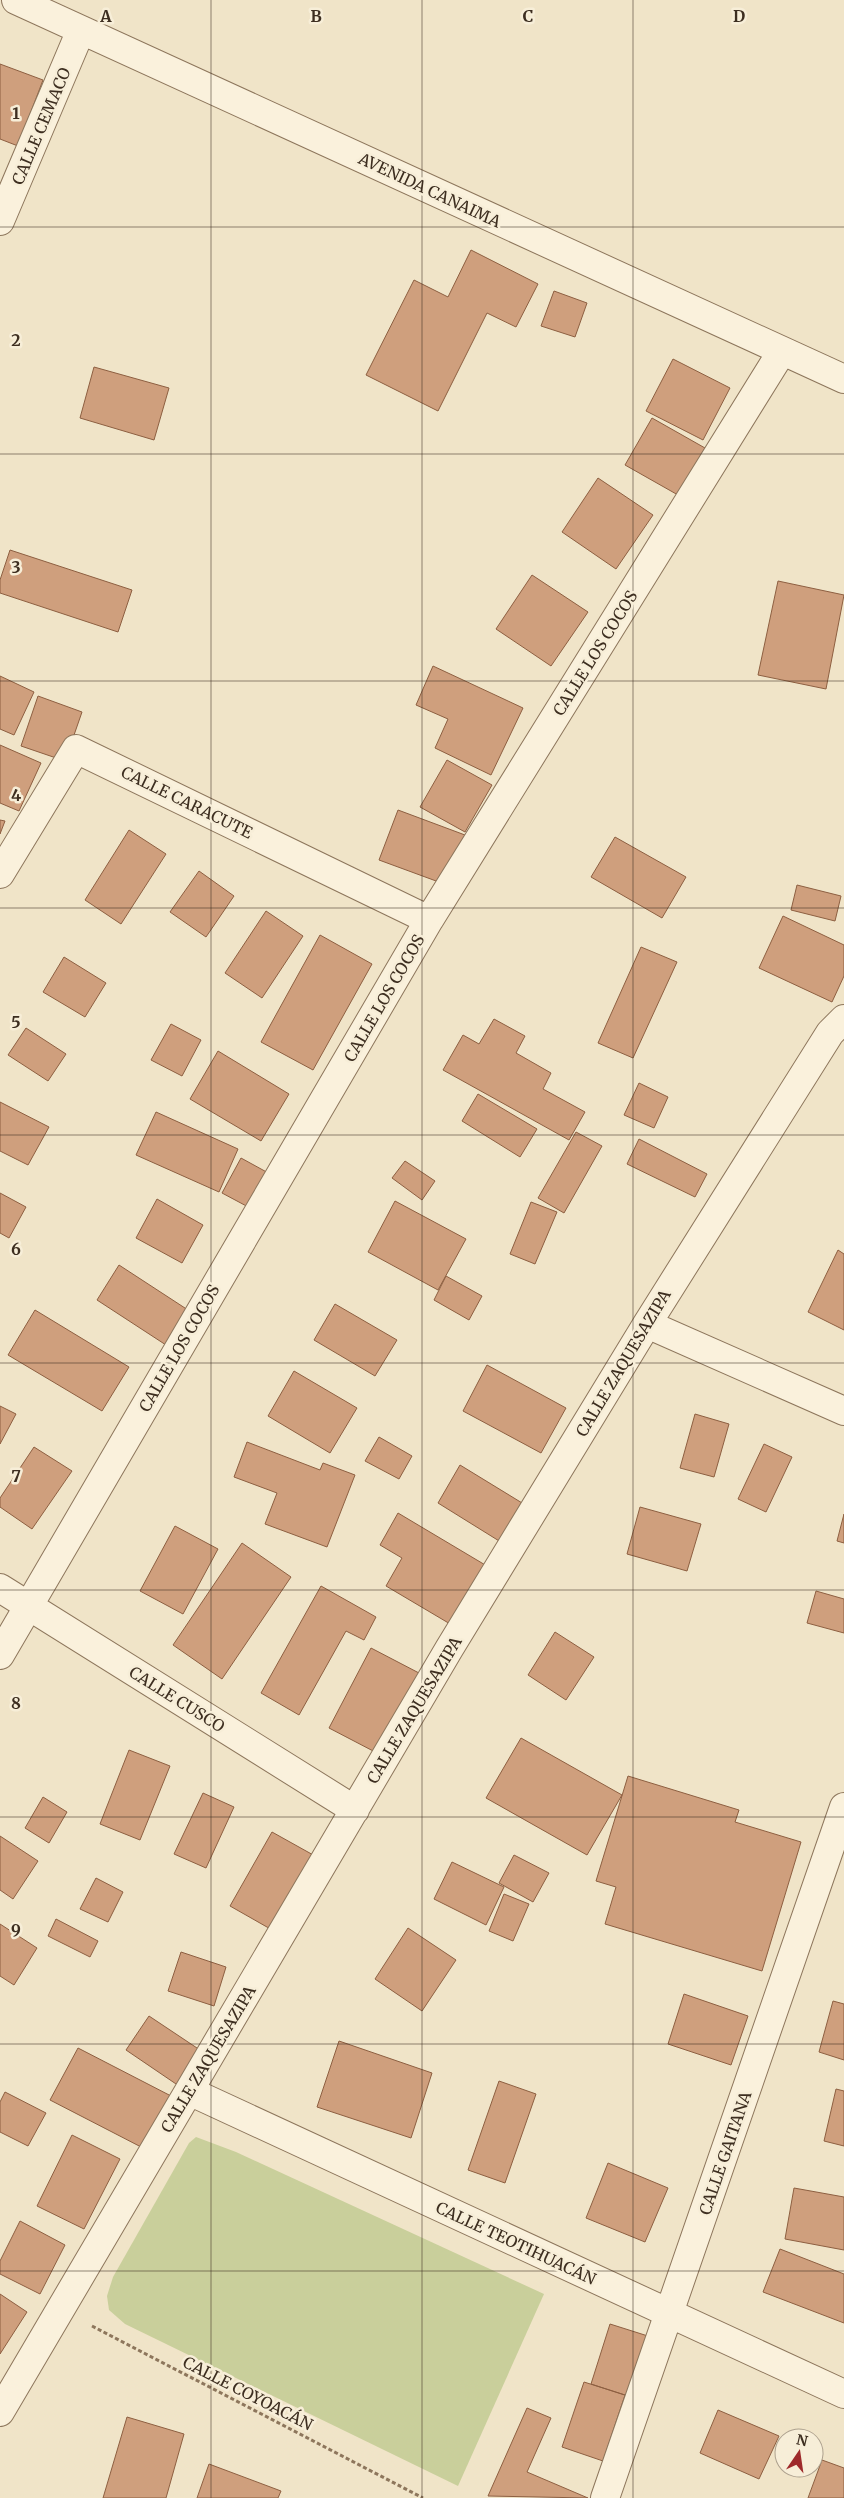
<svg xmlns="http://www.w3.org/2000/svg" width="844" height="2498" font-family="Merriweather,serif">
<style>
.green{fill:#c9cf9b}
.building{fill:#cf9f7d;stroke:#8d5f41}
.lines{fill:none;stroke-linecap:round;stroke-linejoin:round}
.minor-casing{stroke:#8d765c;stroke-width:30}
.path{stroke:#8d765c;stroke-width:3;stroke-dasharray:4 2.5;stroke-linecap:butt}
.minor{stroke:#faf1dc;stroke-width:28}
.grid{fill:none;stroke:#3d2e20;stroke-width:1;stroke-opacity:0.55}
.labels{text-anchor:middle;dominant-baseline:central;stroke-width:5;stroke-linejoin:round;paint-order:stroke}
.street-label{font-size:16px;fill:#3d2e20;stroke:#f7eed8}
.grid-label{font-size:16px;text-anchor:middle;font-weight:bold;fill:#3d2e20;stroke:#f7eed8;stroke-width:5;stroke-linejoin:round;paint-order:stroke}
</style>
<rect width="100%" height="100%" fill="#f0e4c8"/>
<path class="green" d="M196,2137l40,15 308,142 -86,192 -333,-162 -16,-14 -2,-14 6,-19 76,-134z"/>
<path class="building" d="M0,64l43,16 -25,66 -18,-7z
M471,250l67,34 -22,43 -29,-14 -49,98 -72,-36 48,-95 34,17z
M554,291l33,12 -12,34 -34,-11z
M673,359l57,29 -27,52 -57,-29z
M94,367l75,21 -15,52 -74,-22z
M652,418l53,30 -27,47 -53,-30z
M598,478l55,37 -37,54 -54,-37z
M10,550l122,40 -14,42 -118,-39v-13z
M532,575l56,37 -37,54 -55,-37z
M778,581l66,14 -18,94 -68,-14z
M433,666l90,42 -32,67 -56,-27 13,-29 -32,-14z
M0,676l34,16 -20,43 -14,-6z
M38,696l44,16 -17,49 -44,-15z
M0,745l41,18 -22,48 -19,-8z
M447,760l45,25 -27,47 -45,-25z
M398,810l67,25 -18,50 -68,-25z
M0,820l5,1 -5,13z
M129,830l37,24 -45,70 -36,-24z
M615,837l71,40 -24,41 -71,-41z
M199,871l35,25 -28,41 -36,-25z
M797,885l44,11 -6,25 -44,-11z
M266,911l37,25 -41,62 -37,-25z
M783,916l61,29v31l-12,26 -73,-34z
M320,935l52,29 -59,106 -52,-28z
M641,947l36,15 -44,96 -35,-15z
M64,957l42,26 -21,34 -42,-25z
M494,1019l31,17 -9,17 35,20 -8,16 42,23 -16,28 -126,-70 20,-35 16,9z
M171,1024l30,16 -19,36 -31,-16z
M26,1028l40,26 -18,27 -40,-26z
M218,1051l71,43 -28,47 -71,-42z
M639,1083l29,14 -14,31 -30,-13z
M478,1094l59,35 -17,28 -58,-36z
M0,1102l49,25 -21,38 -28,-14z
M156,1112l82,37 -19,43 -83,-37z
M576,1132l26,14 -38,67 -26,-15z
M639,1139l68,35 -12,23 -68,-33z
M241,1158l31,17 -20,34 -30,-16z
M405,1161l30,20 -13,19 -30,-22z
M0,1193l26,14 -17,31 -9,-5z
M157,1199l46,26 -21,38 -46,-25z
M395,1201l71,38 -28,51 -70,-38z
M531,1202l26,10 -22,52 -25,-10z
M838,1250l6,4v76l-36,-18z
M119,1265l69,45 -22,35 -69,-45z
M446,1276l36,20 -13,24 -35,-20z
M335,1304l62,36 -22,36 -61,-36z
M35,1310l94,57 -27,44 -94,-56z
M487,1365l79,43 -25,45 -78,-42z
M294,1371l63,37 -27,45 -62,-37z
M0,1406l16,8 -16,30z
M695,1414l34,10 -15,53 -34,-9z
M379,1437l33,19 -13,23 -34,-18z
M247,1442l73,28 3,-7 32,12 -28,72 -62,-23 12,-31 -43,-16z
M764,1444l28,13 -26,55 -28,-13z
M34,1447l38,24 -40,58 -32,-22v-9z
M460,1465l67,41 -23,38 -66,-41z
M640,1507l61,17 -14,47 -60,-17z
M398,1513l99,59 -35,59 -76,-45 16,-28 -22,-13z
M844,1514v29l-7,-2z
M175,1526l43,23 -35,65 -43,-23z
M242,1543l49,34 -69,102 -49,-34z
M321,1586l55,31 -12,23 -18,-9 -47,84 -38,-22z
M816,1591l28,8v34l-37,-10z
M555,1632l39,25 -28,43 -38,-25z
M371,1648l48,25 -42,80 -48,-25z
M521,1738l101,57 -35,60 -101,-57z
M129,1750l41,16 -30,74 -40,-16z
M628,1776l111,34 -4,12 66,20 -39,129 -157,-47 11,-37 -20,-6z
M203,1793l31,14 -28,61 -32,-14z
M43,1797l24,15 -18,31 -24,-15z
M272,1832l52,29 -43,74 -51,-29z
M0,1836l38,25 -25,38 -13,-9z
M514,1855l35,18 -16,29 -34,-19z
M452,1862l52,25 -18,38 -52,-26z
M96,1878l27,14 -15,30 -28,-13z
M504,1894l25,10 -16,37 -24,-10z
M56,1919l42,22 -8,16 -42,-21z
M0,1924l37,24 -23,37 -14,-9z
M408,1928l48,32 -34,51 -47,-32z
M181,1952l45,15 -12,39 -46,-15z
M684,1994l64,22 -17,49 -63,-21z
M833,2001l11,3v56l-25,-8z
M149,2016l54,36 -24,34 -53,-36z
M339,2041l93,32 -21,65 -94,-31z
M78,2048l95,49 -28,52 -95,-49z
M499,2081l37,13 -31,89 -37,-13z
M836,2089l8,2v55l-20,-5z
M5,2092l41,21 -18,33 -28,-14v-30z
M72,2135l48,24 -36,70 -47,-23z
M608,2163l60,25 -23,54 -59,-24z
M794,2188l50,9v53l-59,-11z
M20,2221l45,24 -25,49 -40,-20v-13z
M780,2249l64,25v49l-81,-31z
M0,2294l27,18 -27,42z
M610,2324l41,13 -20,60 -40,-13z
M584,2382l41,13 -22,66 -41,-14z
M527,2408l24,10 -24,54 61,26 -100,-2z
M718,2410l61,26 -20,43 -59,-26z
M127,2417l57,17 -18,64h-63z
M822,2460l22,8v30h-36z
M209,2464l72,27 -3,7h-81z"/>
<g class="lines">
<defs>
<path id="minor" d="M16,0l828,379
M0,221l81,-191
M0,874l76,-125 353,171
M647,1324l197,87
M0,1588l355,222
M0,1655l429,-735 353,-569
M189,2091l655,303
M0,2412l449,-763 198,-325 183,-291 14,-14
M605,2498l239,-691"/>
</defs>
<use href="#minor" class="minor-casing"/>
<path class="path" d="M92,2326l331,172"/>
<use href="#minor" class="minor"/>
</g>
<path class="grid" d="M211,0v2498M422,0v2498M633,0v2498M0,227h844M0,454h844M0,681h844M0,908h844M0,1135h844M0,1363h844M0,1590h844M0,1817h844M0,2044h844M0,2271h844"/>
<g class="labels">
<g class="street-label">
<text transform="translate(41 126) rotate(-67)">CALLE CEMACO</text>
<text transform="translate(430 190) rotate(25)">AVENIDA CANAIMA</text>
<text transform="translate(595 653) rotate(-58)">CALLE LOS COCOS</text>
<text transform="translate(187 802) rotate(26)">CALLE CARACUTE</text>
<text transform="translate(384 998) rotate(-60)">CALLE LOS COCOS</text>
<text transform="translate(179 1348) rotate(-60)">CALLE LOS COCOS</text>
<text transform="translate(623 1363) rotate(-59)">CALLE ZAQUESAZIPA</text>
<text transform="translate(177 1699) rotate(32)">CALLE CUSCO</text>
<text transform="translate(414 1710) rotate(-59)">CALLE ZAQUESAZIPA</text>
<text transform="translate(208 2059) rotate(-59)">CALLE ZAQUESAZIPA</text>
<text transform="translate(725 2153) rotate(-71)">CALLE GAITANA</text>
<text transform="translate(516 2243) rotate(25)">CALLE TEOTIHUACÁN</text>
<text transform="translate(248 2393) rotate(27)">CALLE COYOACÁN</text>
</g>
</g>
<g class="grid-label">
<text x="106" y="22">A</text>
<text x="316" y="22">B</text>
<text x="528" y="22">C</text>
<text x="739" y="22">D</text>
<text x="16" y="119">1</text>
<text x="16" y="346">2</text>
<text x="16" y="573">3</text>
<text x="16" y="801">4</text>
<text x="16" y="1028">5</text>
<text x="16" y="1255">6</text>
<text x="16" y="1482">7</text>
<text x="16" y="1709">8</text>
<text x="16" y="1936">9</text>
</g>
<g transform="translate(799 2453) rotate(13)"><circle r="24" fill="#f7eed8" stroke="#ada18e"/>
<path d="M0-4L9 19L0 12L-9 19Z" fill="#9e2a2b"/>
<text y="-8" font-size="14" font-weight="bold" text-anchor="middle" fill="#3d2e20">N</text>
</g>
</svg>
